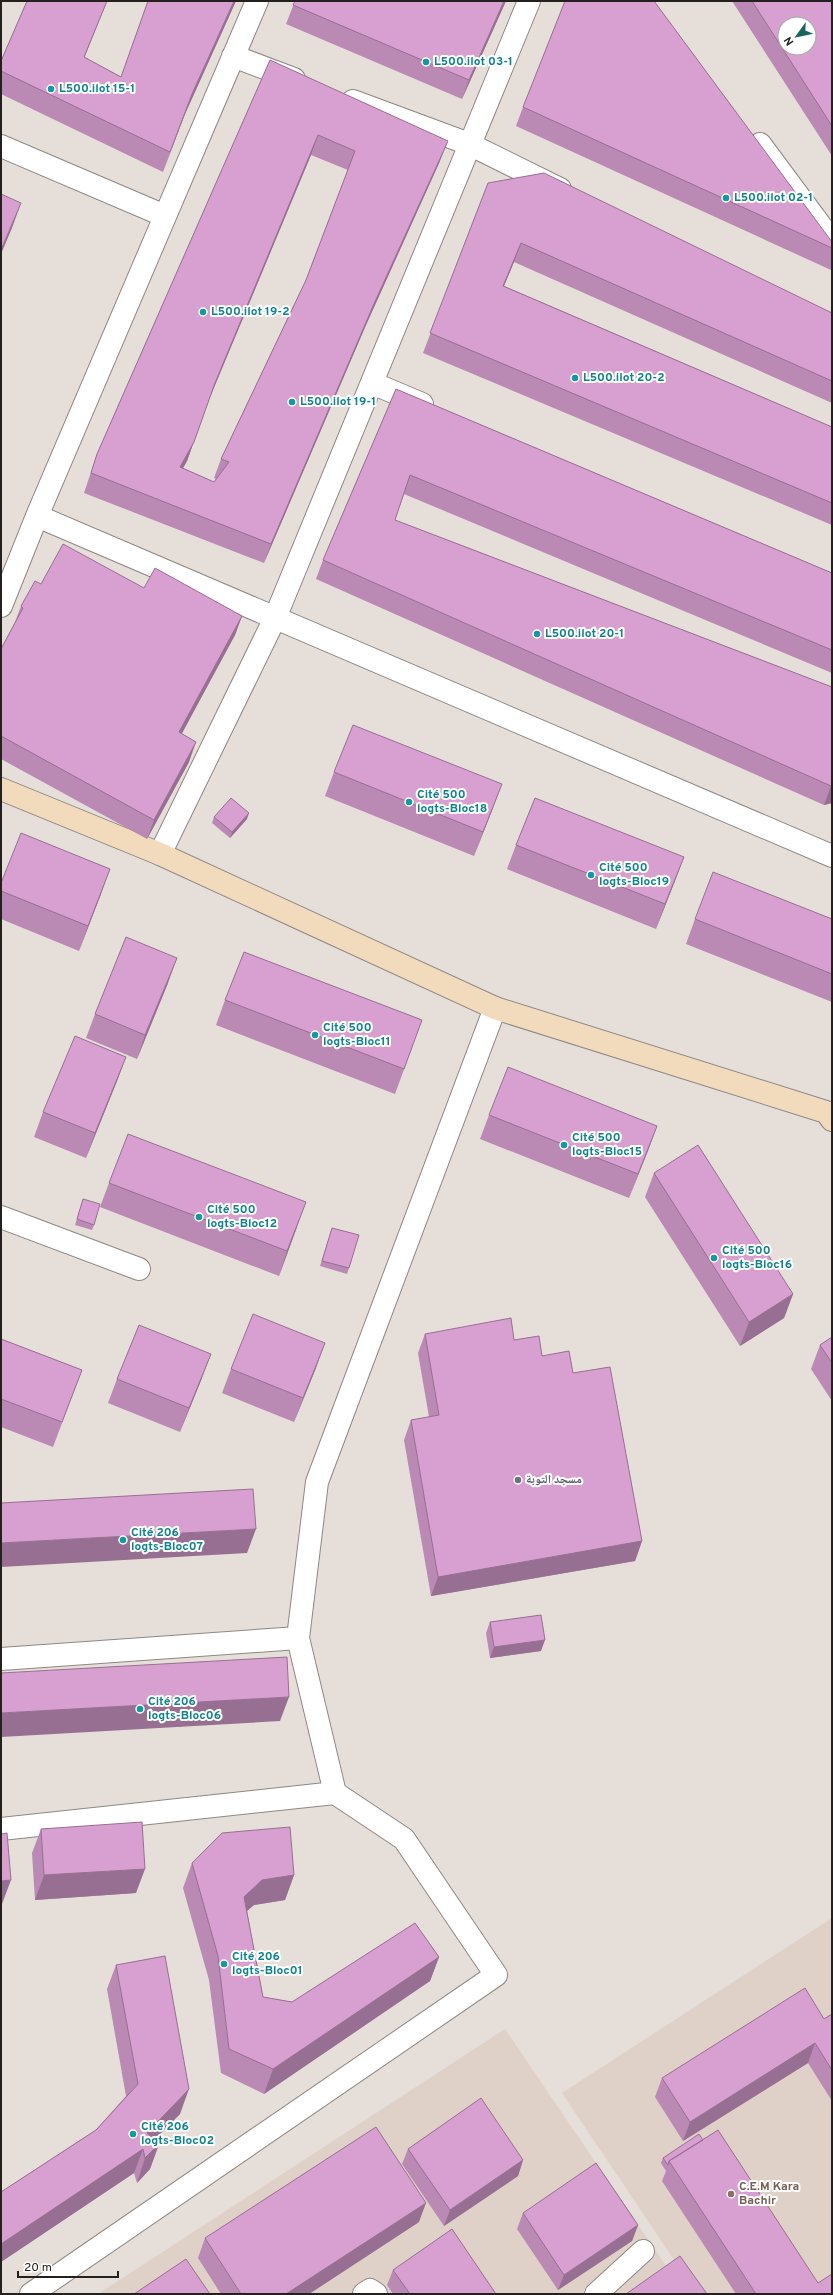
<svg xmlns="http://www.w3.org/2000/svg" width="833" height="2295" font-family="Overpass,'Noto Naskh Arabic',sans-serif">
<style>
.built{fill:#dfd1c7}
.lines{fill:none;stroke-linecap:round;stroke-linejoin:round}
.street-casing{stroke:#8e8883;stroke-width:24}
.secondary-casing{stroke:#8e8883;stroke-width:24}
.street{stroke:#fff;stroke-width:22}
.secondary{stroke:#f2dbbd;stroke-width:22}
.wall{fill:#ba89b4;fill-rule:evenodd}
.shaded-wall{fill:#976f92}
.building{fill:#d89fd1;stroke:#976f92;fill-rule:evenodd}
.culture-dot{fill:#0f9aa8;stroke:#fff;stroke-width:1.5}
.worship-dot{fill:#6b7280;stroke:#fff;stroke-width:1.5}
.education-dot{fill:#8d6e63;stroke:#fff;stroke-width:1.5}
.labels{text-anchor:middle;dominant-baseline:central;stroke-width:4;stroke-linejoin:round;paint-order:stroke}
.culture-label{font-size:12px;font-weight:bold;fill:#0d838f;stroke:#fff;text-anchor:start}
.worship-label{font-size:12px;font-weight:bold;fill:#5b616d;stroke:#fff;text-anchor:start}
.education-label{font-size:12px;font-weight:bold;fill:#785e54;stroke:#fff;text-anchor:start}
</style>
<rect width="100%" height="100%" fill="#e6ded9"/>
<path class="built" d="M832,1918v376h-135l-135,-201z
M505,2029l180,265h-587z"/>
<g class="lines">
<defs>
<path id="street" d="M233,56l61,23
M353,101l116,43 91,45
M760,144l72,97
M1,146l164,70
M372,383l50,21
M37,516l795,340
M1,606l36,-90 220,-515
M160,854l115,-236 254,-617
M1,1217l138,52
M1,1659l297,-21
M1,1829l334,-36 -37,-155 19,-156 178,-474
M31,2294l465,-319 -92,-136 -69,-46
M364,2294l6,-4 6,4
M596,2294l47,-43"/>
<path id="secondary" d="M1,789l159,65 335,154 331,104 6,8"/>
</defs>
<use href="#street" class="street-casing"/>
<use href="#secondary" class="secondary-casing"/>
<use href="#street" class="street"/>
<use href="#secondary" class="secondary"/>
</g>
<path class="wall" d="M27,1h80l-23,56 37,20 27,-76h88l-51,113 -22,58 -162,-78v-33z
M295,1h211l-44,98 -176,-75z
M732,1h100v155z
M270,60l170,101 -74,164 -102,238 -180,-70 13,-39zM311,155l37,15 -42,110 -85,179 -7,19 2,1 -2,3 -31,-14 4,-7 21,-59z
M523,107l309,135v26l-1,2 -315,-144z
M488,183l344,130v90l-318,-141 -10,24 328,141v98l-409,-172z
M396,389l436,184v100l-428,-179 -9,26 437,167v116l-8,2 -508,-226 7,-19z
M41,584l103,4 98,28 -7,19 -54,99 8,28 -42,77 -146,-80v-110l14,-27 6,-16z
M334,772l159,36 -19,48 -149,-60z
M214,817l33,2 -17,19 -18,-15z
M516,845l168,12 -28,72 -149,-60z
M1,883l100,11 -22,57 -78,-32z
M695,919h137v83l-146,-58z
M168,983l-31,76 -51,-21 9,-24z
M225,1000l188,45 -18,49 -179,-69z
M126,1057l-9,24 -31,77 -52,-21 9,-25z
M489,1115l168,11 -28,72 -149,-59z
M654,1173l139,121 -9,24 -44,28 -95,-149z
M109,1183l188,44 -18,49 -179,-69z
M83,1199l11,26 -2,5 -17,-5z
M332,1228l17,40 -2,6 -27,-8z
M425,1334l89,6 59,33 69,168 -7,20 -204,35 -27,-156 7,-20 18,-3 -11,-64z
M832,1337v64l-21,-32 9,-24z
M1,1339l81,31 -29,77 -52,-20z
M316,1368l-22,54 -72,-29 9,-24z
M202,1378l-22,54 -72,-29 9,-24z
M490,1622l51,29 -51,7 -4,-25z
M41,1829l95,64 -101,7 -3,-47z
M192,1863l102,12 -9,25 -31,5 -7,6 16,86 29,5 147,-45 -9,24 -166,113 -43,-21 -12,-93 -26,-92z
M116,1965l64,149 -26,26 5,4 -9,25 -13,14 -3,-10 -133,89v-70l95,-62 30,-34 -19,-107z
M832,2014v87l-24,-38 -125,78 -28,-44 7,-19 162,-59z
M703,2140l115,143 14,11h-96l-74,-113 4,-10 -5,-8 2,-5z
M408,2149l115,11 -5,16 -74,50 -42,-62z
M523,2213l115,12 -6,16 -74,49 -41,-61z
M419,2222l-110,72h-88l-23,-36 7,-20z
M393,2270l103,24h-103l-6,-9z"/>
<path class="shaded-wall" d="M107,1l-30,75 7,-19z
M234,1h2l-51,113 -22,58 29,-78z
M504,1h2l-44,98 7,-19z
M318,135l-7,20 -103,247 -21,59 -14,25 7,-19z
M448,141l-8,20 -74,164 -102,238 7,-19 102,-238z
M21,203l-9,25 -11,26v-4z
M521,243l-7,19 -18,43 7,-19z
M242,616l-7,19 -63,117 7,-20z
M196,742l-7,20 -42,77 7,-19z
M502,784l-9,24 -19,48 9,-24z
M831,786h1v17l-8,2z
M249,813l-2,6 -17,19 2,-6z
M684,857l-9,24 -19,48 9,-25z
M110,869l-9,25 -22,57 9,-25z
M177,958l-9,25 -31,76 8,-24z
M126,1057l-9,24 -31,77 9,-25z
M657,1126l-9,25 -19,47 9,-24z
M306,1202l-9,25 -18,49 8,-25z
M793,1294l-9,24 -44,28 9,-24z
M325,1343l-9,25 -22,54 9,-24z
M211,1354l-9,24 -22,54 9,-24z
M256,1529l-9,24 -246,14v-24z
M642,1541l-7,20 -204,35 7,-19z
M545,1640l-4,11 -51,7 4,-11z
M289,1697l-9,24 -279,16v-24z
M145,1869l-9,24 -101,7 9,-25z
M294,1875l-9,25 -31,5 -19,16 9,-24 18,-17z
M11,1880l-9,24h-1v-23z
M439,1957l-9,24 -166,113 9,-25z
M815,2043l-7,20 -125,78 7,-19z
M189,2089l-9,25 -37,37v-2l-9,24 -133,89v-18l146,-111z
M159,2144l-9,25 -13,14 8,-25z
M523,2160l-5,16 -74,50 6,-16z
M426,2203l-7,19 -110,72h-23z
M638,2225l-6,16 -74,49 6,-15z"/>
<path class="building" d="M27,1h80l-23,56 37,20 27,-76h86l-42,93 -22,58 -169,-81v-10z
M295,1h209l-35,79 -176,-75z
M565,1h89l178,241v6l-309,-141z
M752,1h80v125zM785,24h24v24h-24z
M270,60l178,81 -75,165 -102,238 -180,-71 6,-19zM318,135l37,16 -49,129 -85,179 8,3 -15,20 -34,-15 14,-25 21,-59z
M544,173l288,140v68l-311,-138 -18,43 329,141v76l-402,-170 58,-150z
M1,194l20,9 -20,47z
M396,389l436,184v77l-422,-175 -15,45 437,167v99h-1l-508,-226z
M63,544l81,44 11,-20 87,48 -63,116 17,10 -42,78 -153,-84v-87l22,-41 -2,-2 14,-25 6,3z
M353,725l149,59 -19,48 -149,-60z
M231,798l18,15 -17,19 -18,-15z
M535,798l149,59 -19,47 -149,-59z
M21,833l89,36 -22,57 -87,-35v-8z
M713,872l119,47v55l-137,-55z
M126,937l51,21 -32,77 -50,-21z
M244,952l178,68 -18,49 -179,-69z
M75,1036l51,21 -31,76 -52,-21z
M508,1067l149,59 -19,48 -149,-59z
M128,1134l178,68 -19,49 -178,-68z
M698,1145l95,149 -44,28 -95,-149z
M83,1199l17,5 -6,21 -17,-6z
M332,1228l27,7 -10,33 -27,-7z
M253,1314l72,29 -22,55 -72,-29z
M511,1318l3,22 25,-4 3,20 27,-5 4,22 37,-6 32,174 -204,36 -27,-157 28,-5 -14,-81z
M139,1325l72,29 -22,54 -72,-29z
M832,1337v26l-12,-18z
M1,1339l81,31 -20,52 -61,-23z
M253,1489l3,40 -255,14v-40z
M541,1615l4,25 -51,7 -4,-25z
M287,1657l2,40 -288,16v-40z
M142,1822l3,47 -101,6 -3,-46z
M290,1827l4,48 -32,5 -18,17 19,100 29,5 123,-79 24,34 -166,112 -44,-20 -11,-93 -26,-93 30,-30z
M7,1833l4,47 -10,1v-47z
M165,1956l24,133 -42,44 12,11 -14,14 -2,-9 -142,95v-52l95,-62 42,-46 -22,-119z
M805,1988l19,31 8,-5v56l-17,-27 -125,79 -28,-44z
M481,2098l42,62 -73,50 -42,-61z
M376,2127l50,76 -140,91h-45l-36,-56z
M718,2130l100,153 14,-9v20h-76l-87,-133z
M699,2134l4,6 -34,21 -1,4 -5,-7z
M596,2163l42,62 -74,50 -41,-62z
M452,2229l44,65h-86l-17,-24z
M680,2256l27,38h-81z
M186,2259l24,35h-76z"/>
<g class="culture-dot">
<circle cx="426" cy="62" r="4"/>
<circle cx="51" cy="89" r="4"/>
<circle cx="726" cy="198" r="4"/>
<circle cx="203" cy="312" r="4"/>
<circle cx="575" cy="378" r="4"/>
<circle cx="292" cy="402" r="4"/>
<circle cx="537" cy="634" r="4"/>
<circle cx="409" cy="802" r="4"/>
<circle cx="591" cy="875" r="4"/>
<circle cx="315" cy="1035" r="4"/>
<circle cx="564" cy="1145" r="4"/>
<circle cx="199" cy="1217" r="4"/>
<circle cx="714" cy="1258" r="4"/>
<circle cx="123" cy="1540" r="4"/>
<circle cx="140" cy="1709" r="4"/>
<circle cx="224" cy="1964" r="4"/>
<circle cx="133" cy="2134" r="4"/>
</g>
<circle class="worship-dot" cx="518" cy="1480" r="4"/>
<circle class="education-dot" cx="731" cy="2194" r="4"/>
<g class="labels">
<g class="culture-label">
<text x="434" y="62">L500.ilot 03-1</text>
<text x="59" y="89">L500.ilot 15-1</text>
<text x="734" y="198">L500.ilot 02-1</text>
<text x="211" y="312">L500.ilot 19-2</text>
<text x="583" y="378">L500.ilot 20-2</text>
<text x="300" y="402">L500.ilot 19-1</text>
<text x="545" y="634">L500.ilot 20-1</text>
<text x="417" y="795">Cité 500<tspan x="417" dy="14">logts-Bloc18</tspan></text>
<text x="599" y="868">Cité 500<tspan x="599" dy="14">logts-Bloc19</tspan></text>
<text x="323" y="1028">Cité 500<tspan x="323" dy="14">logts-Bloc11</tspan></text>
<text x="572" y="1138">Cité 500<tspan x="572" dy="14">logts-Bloc15</tspan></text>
<text x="207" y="1210">Cité 500<tspan x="207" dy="14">logts-Bloc12</tspan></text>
<text x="722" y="1251">Cité 500<tspan x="722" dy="14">logts-Bloc16</tspan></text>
<text x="131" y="1533">Cité 206<tspan x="131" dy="14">logts-Bloc07</tspan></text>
<text x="148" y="1702">Cité 206<tspan x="148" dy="14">logts-Bloc06</tspan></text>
<text x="232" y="1957">Cité 206<tspan x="232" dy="14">logts-Bloc01</tspan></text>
<text x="141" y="2127">Cité 206<tspan x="141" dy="14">logts-Bloc02</tspan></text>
</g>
<g class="worship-label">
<text x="526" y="1480">مسجد التوبة</text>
</g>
<g class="education-label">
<text x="739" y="2187">C.E.M Kara<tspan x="739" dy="14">Bachir</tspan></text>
</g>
</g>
<rect width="833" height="2295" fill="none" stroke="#23201e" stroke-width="4"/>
<g transform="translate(797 36) rotate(237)"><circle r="19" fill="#ffffff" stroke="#a7a6a5"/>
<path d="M0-3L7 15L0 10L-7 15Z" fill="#19655e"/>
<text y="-6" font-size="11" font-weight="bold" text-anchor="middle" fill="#23201e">N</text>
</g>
<path d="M18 2271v6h100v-6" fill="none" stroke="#23201e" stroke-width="2"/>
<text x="24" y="2271" font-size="12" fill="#23201e" stroke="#ffffff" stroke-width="3" paint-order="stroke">20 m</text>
</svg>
